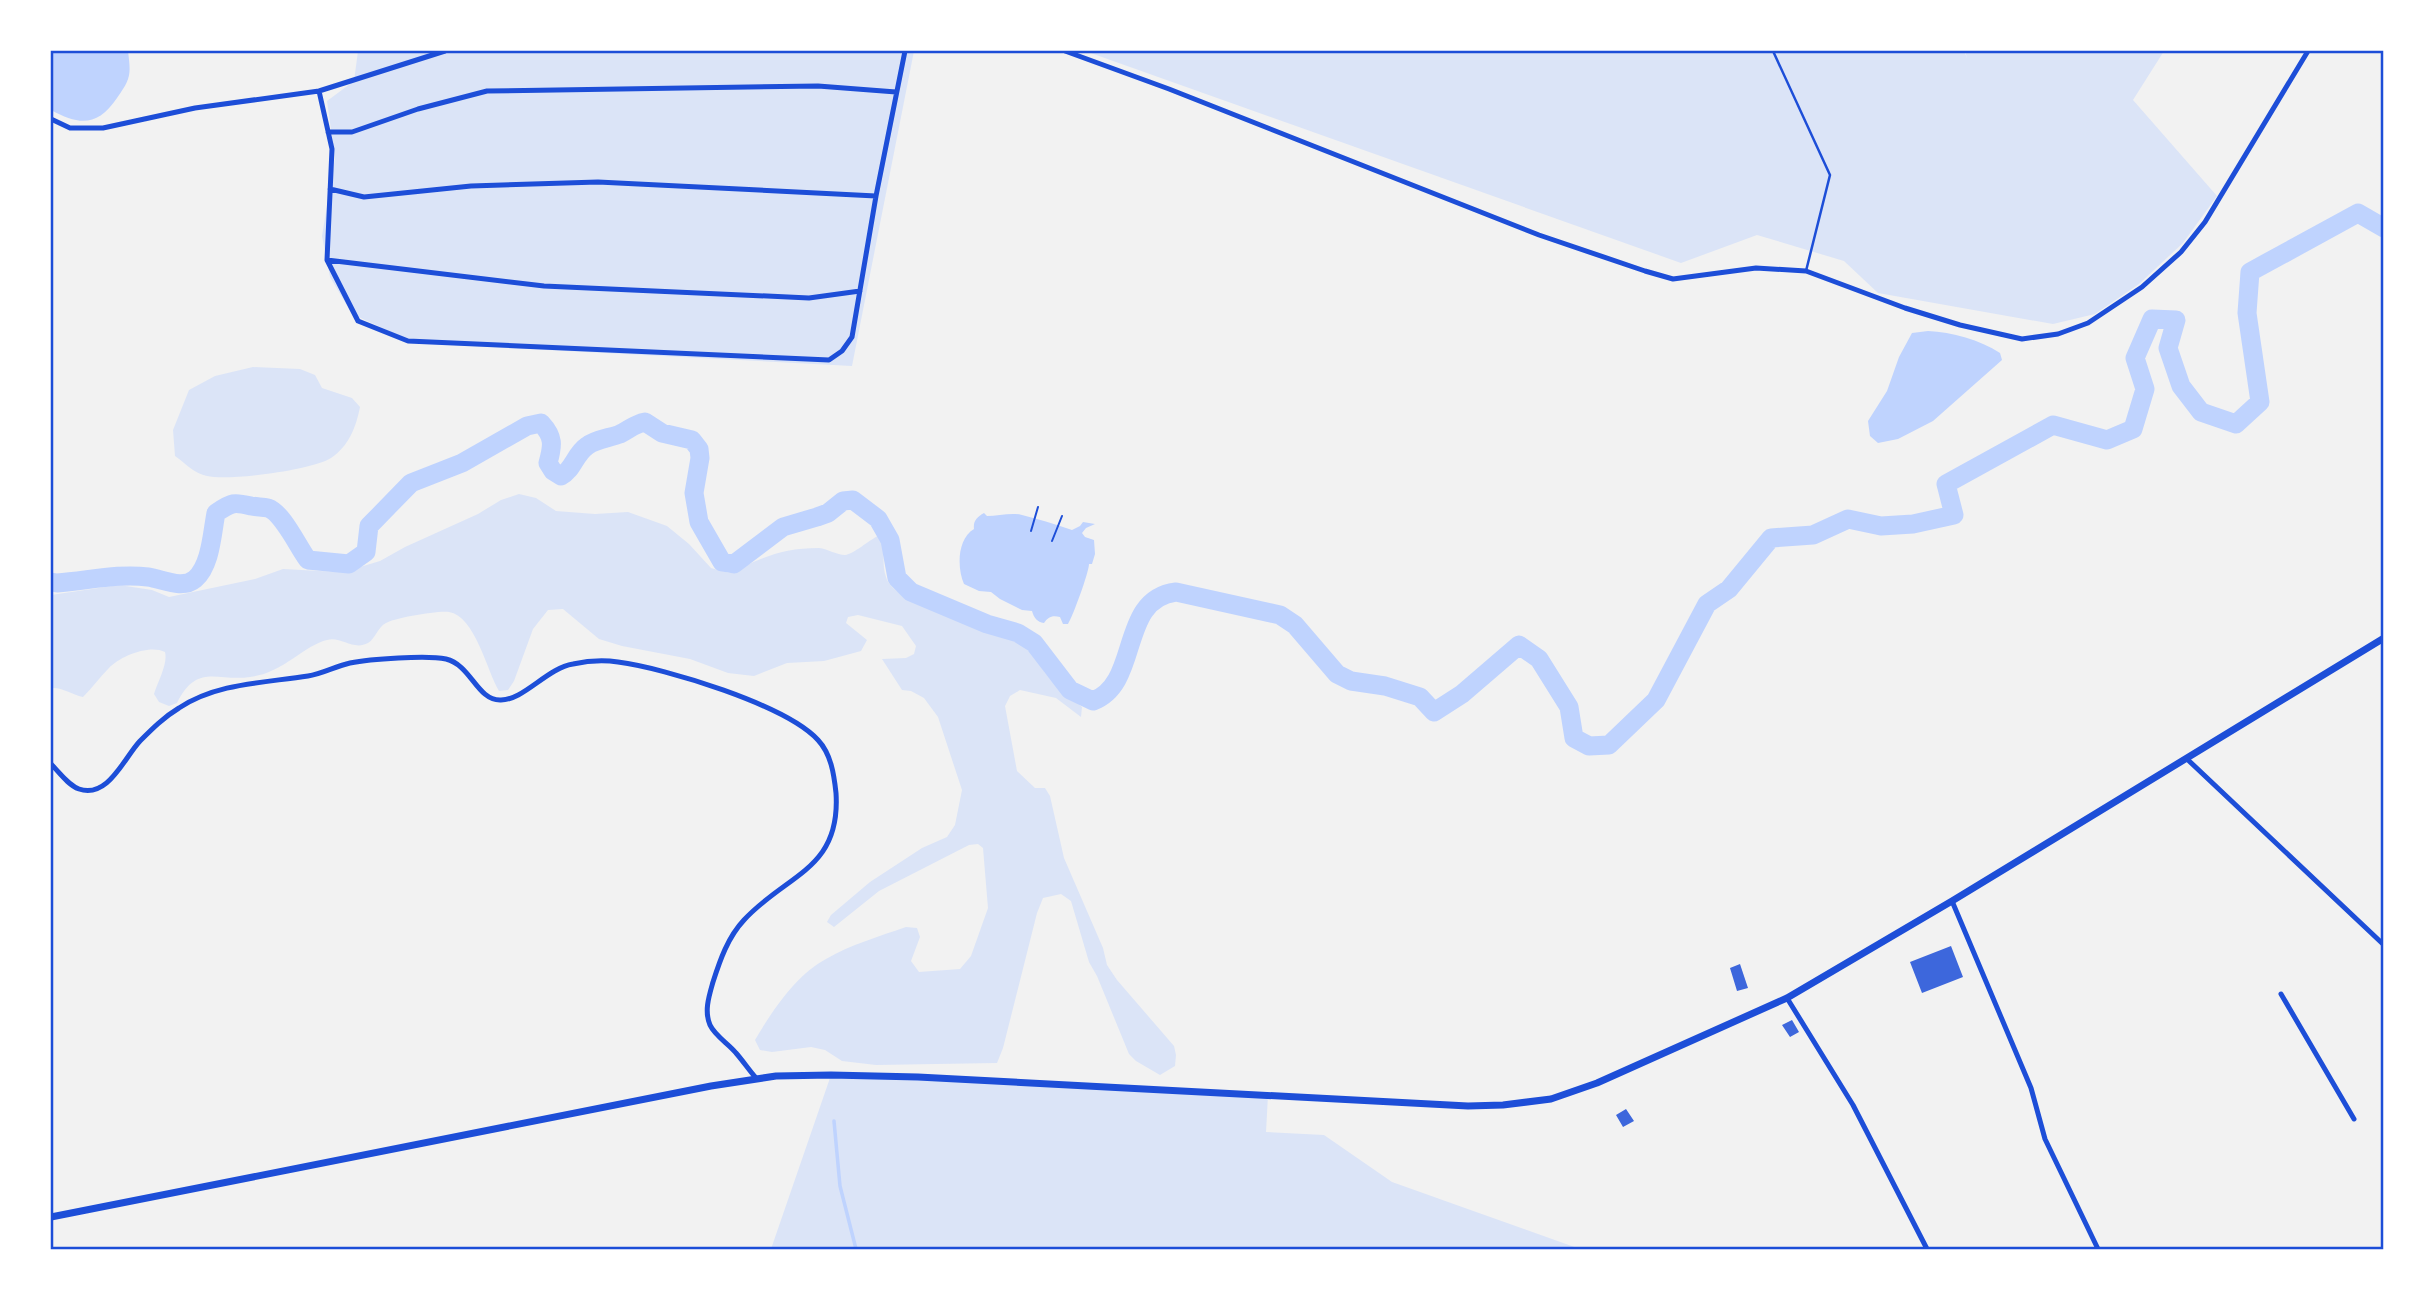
<svg xmlns="http://www.w3.org/2000/svg" width="2435" height="1300" font-family="Raleway,sans-serif">
<style>
.green{fill:#dbe4f7}
.water{fill:#bfd3fe}
.lines{fill:none;stroke-linecap:round;stroke-linejoin:round}
.stream{stroke:#bfd3fe;stroke-width:3.5}
.river{stroke:#bfd3fe;stroke-width:19}
.building{fill:#3d67dc}
.path{stroke:#1d4ed8;stroke-width:2}
.service{stroke:#1d4ed8;stroke-width:2.5}
.minor{stroke:#1d4ed8;stroke-width:5}
.tertiary{stroke:#1d4ed8;stroke-width:7}
.neatline{fill:none;stroke:#1d4ed8;stroke-width:2.5}
</style>
<rect width="100%" height="100%" fill="#f2f2f2"/>
<path class="green" d="M358,51h556l-62,315 -437,-23 -63,-29 -22,-37 -8,-41 13,-78 -8,-57 27,-20z
M1085,51h879l3,7 -2,-7h199l-31,49 84,96 -34,47 -44,41 -44,30 -42,10 -175,-31 -34,-32 -87,-26 -76,28z
M253,367l47,2 15,6 7,13 30,10 8,9c-4,20 -11,39 -29,51 -18,12 -102,23 -124,18 -12,-2 -22,-13 -32,-20l-2,-26 16,-40 26,-14z
M519,494l17,4 20,13 39,3 33,-2 39,14 22,18 22,24 18,5c33,-15 52,-25 90,-25 9,1 18,7 26,7 9,-1 24,-15 33,-19l6,3c0,12 -2,27 2,38 8,30 107,50 133,65 14,8 18,20 27,32 10,13 25,23 36,33l-1,10 -25,-19 -36,-8 -10,6 -5,10 12,65 18,17h10l5,8 14,62 39,90 4,17 10,15 57,66 2,9 -1,11 -15,9 -24,-14 -7,-7 -32,-78 -8,-14 -18,-61 -10,-7 -18,4 -6,15 -34,135 -6,15 -121,2 -34,-4 -17,-11 -14,-3 -39,5 -12,-2 -5,-10c17,-29 41,-65 71,-81 24,-14 54,-23 80,-32l11,1 3,9 -9,24 8,11 41,-3 11,-13 17,-48 -5,-60 -5,-4 -9,1 -90,46 -45,36 -7,-5 4,-7 39,-33 52,-34 25,-11 8,-12 7,-35 -24,-73 -14,-19 -13,-7 -9,-1 -20,-31 24,-1 8,-4 2,-8 -14,-20 -44,-11 -10,2 -2,6 21,17 -6,11 -37,10 -37,2 -33,13 -26,-3 -38,-14 -68,-13 -23,-7 -36,-30 -15,1 -15,19 -19,52 -6,9 -9,1c-12,-20 -24,-75 -50,-79 -10,-2 -55,6 -63,11 -8,4 -11,16 -18,20 -15,8 -27,-7 -41,-3 -16,3 -38,24 -56,31 -6,3 -14,5 -21,6 -32,5 -53,-15 -73,26l-8,3 -10,-4 -5,-8c4,-13 14,-30 11,-42 -15,-8 -45,4 -56,16 -9,9 -17,20 -26,29 -12,-3 -21,-10 -32,-9v-93l68,-10 33,5 17,7 86,-18 28,-10 56,3 21,-5 20,-6 25,-14 73,-33 23,-14z
M831,1075l437,20 -2,37 58,3 68,47 188,67h-809z"/>
<path class="water" d="M51,51h77c3,24 3,27 -11,47 -19,28 -37,28 -66,12z
M1928,331c24,1 52,9 72,22l2,7 -69,61 -35,18 -20,4 -8,-7 -2,-15 19,-30 12,-34 13,-24z
M984,513l3,3c11,0 25,-4 35,-1 16,4 33,9 50,15l8,-4 3,-4 12,2 -9,4 -4,5 3,4 9,3 1,14 -3,10h-3c0,8 -16,52 -21,60h-5l-3,-7c-8,-2 -12,0 -16,6 -7,-1 -10,-5 -12,-12l-10,-1 -22,-11 -9,-7 -12,-1 -15,-7c-7,-16 -7,-45 10,-55 -1,-8 3,-12 10,-16z"/>
<g class="lines">
<path class="stream" d="M834,1121l6,65 16,63"/>
<path class="river" d="M51,582l6,1c30,-2 61,-10 91,-6 15,2 34,13 47,2 16,-14 17,-46 21,-66 16,-11 18,-11 35,-7 6,1 12,1 17,2 15,5 30,39 40,52l41,4 17,-12 3,-26 42,-43 51,-20 65,-37 14,-3c13,14 12,22 7,40l5,8 8,5c12,-6 14,-22 26,-30 9,-7 23,-8 33,-12 9,-4 14,-10 25,-12l17,11 30,7 7,9 1,9 -6,35 5,29 23,40 12,2 49,-37 34,-10 11,-4 15,-12 10,-1 25,19 12,21 7,38 14,14 76,32 31,9 16,10 36,47 23,11c48,-18 25,-102 83,-109l104,23 15,10 42,49 14,7 34,5 35,11 14,15 28,-18 57,-49 20,14 30,48 5,31 15,8 20,-1 47,-45 51,-96 22,-15 42,-51 42,-3 35,-16 33,7 32,-2 41,-9 -8,-31 107,-59 54,15 26,-11 12,-40 -10,-31 17,-39 24,1 -8,28 13,38 20,26 35,12 24,-22 -13,-89 3,-41 108,-59 26,15"/>
</g>
<path class="building" d="M1951,946l12,31 -41,16 -12,-31z
M1740,964l8,24 -11,3 -7,-23z
M1792,1020l7,12 -9,5 -8,-12z
M1626,1109l8,12 -11,6 -7,-12z"/>
<g class="lines">
<path class="path" d="M1031,531l7,-24
M1052,541l10,-25"/>
<path class="service" d="M1773,51l57,124 -24,96"/>
<path class="minor" d="M1065,51l104,38 370,146 106,36 28,8 83,-11 50,3 99,37 55,17 62,14 36,-5 30,-11 54,-36 39,-35 24,-30 103,-171
M319,91l13,58 -5,111 31,61 50,20 421,19 13,-9 10,-14 24,-141 29,-145
M51,119l19,9h33l92,-20 124,-17 126,-40
M328,132h24l66,-23 69,-18 331,-5 78,6
M330,189l34,8 107,-11 127,-4 278,14
M327,260l217,26 265,12 51,-7
M2187,759l197,186
M51,764c8,8 17,21 28,25 29,10 45,-31 61,-48 12,-12 24,-24 39,-33 38,-25 84,-25 129,-32 14,-2 28,-10 42,-13 20,-4 77,-8 96,-4 25,6 31,41 54,41 23,1 47,-32 73,-36 14,-3 31,-4 45,-2 47,6 168,43 200,78 13,14 16,34 18,53 5,77 -50,81 -92,127 -16,17 -24,40 -31,62 -4,14 -9,29 -3,43 5,11 19,19 26,28 7,8 13,17 20,25
M1952,901l79,187 14,51 53,110
M2281,994l73,125
M1787,998l66,107 74,144"/>
<path class="tertiary" d="M51,1217l660,-131 65,-10 55,-1 87,2 550,29 35,-1 48,-6 46,-16 190,-85 165,-97 432,-263"/>
</g>
<rect width="2435" height="1300" fill="none" stroke="#ffffff" stroke-width="105"/>
<rect x="52" y="52" width="2330" height="1196" class="neatline"/>
</svg>
